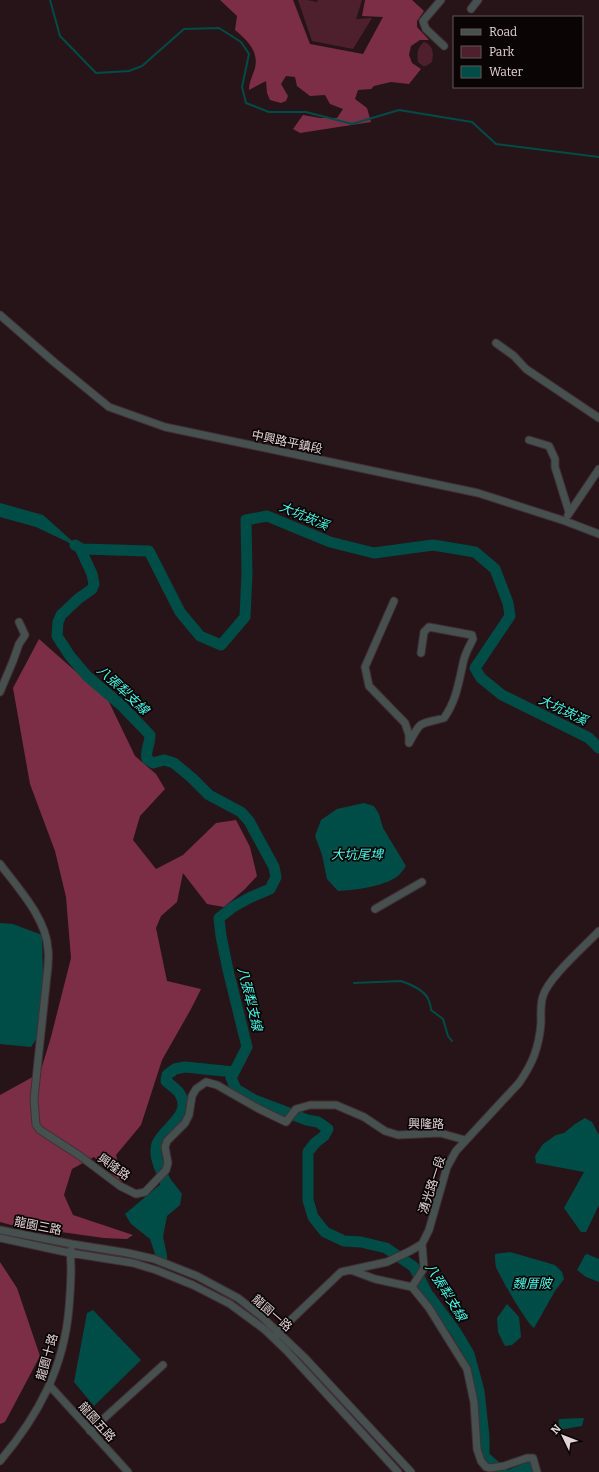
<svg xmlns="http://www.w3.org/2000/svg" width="599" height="1472" font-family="Bitter,'Noto Sans TC',serif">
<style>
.green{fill:#4e202e}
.forest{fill:#7c2e47}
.water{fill:#004d47}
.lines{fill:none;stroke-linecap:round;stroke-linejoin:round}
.stream{stroke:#004d47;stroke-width:2}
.river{stroke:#004d47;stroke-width:11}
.minor-casing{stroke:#412f34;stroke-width:9}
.minor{stroke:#46504f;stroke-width:7}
.labels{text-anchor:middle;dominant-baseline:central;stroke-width:3.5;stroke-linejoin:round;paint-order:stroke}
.street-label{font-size:12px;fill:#e2d4d7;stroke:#0a0405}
.water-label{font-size:13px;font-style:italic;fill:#48f8e8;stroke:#0a0405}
</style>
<rect width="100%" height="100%" fill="#271419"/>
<path class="green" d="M298,0h9l10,2 1,-2h44l-6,19 16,-1 -19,31 -41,-8z
M424,42c9,3 10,11 8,20l-6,4h-3l-5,-4c-1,-9 -1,-14 6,-20z"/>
<path class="forest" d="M220,0h73l17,44 53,10 20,-37 -21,-1 3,-16h47l12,11 -7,10v6l12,13h-9l-9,6 -2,9 3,8 9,6 -12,15 -18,-2 -17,4 -3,3 -13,1 -3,9 12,9 4,14 -71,11 -7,-4 10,-14 17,3h17l6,-9 -13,-5 -5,-9 -15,1 -13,-10 -2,-9 -9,-1 -5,8 7,12 -2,5 -5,2 -11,-3 -3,-7 -1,-12 -17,9c0,-8 4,-15 6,-22 4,-17 -8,-28 -20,-38l2,-14z
M39,639l69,61 27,56 21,18 9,15 -25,27 -7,24 23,29 27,-14 33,-32 20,-3 14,27 7,29 -12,13 -21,18 -17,-3 -24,-31 -6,29 -16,14 -5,12 11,53 34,8 -10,20 -29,51 -21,65 -25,30 6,28 -28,-26 -22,12 -8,26 9,20 60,20 -6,4 -23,-1 -93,-13 -11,-3v-127l40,-22 11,-36 20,-79 -5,-61 -11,-46 -25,-67 -17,-96z
M0,1262l17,26 23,68 -35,66 -5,2z"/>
<path class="water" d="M0,503l43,12 37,33 -44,-21 -36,-10z
M364,803l10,3 5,8 4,14 23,38c-2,3 -5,7 -8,10 -15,11 -43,14 -60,15l-11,-12 -5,-24 -7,-19 6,-16 16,-11z
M0,923l13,1 29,11 1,39 -2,58 -10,15 -31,-3z
M585,1118l7,4 7,13v70l-13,27h-5l-17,-24 20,-36 -48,-9 -1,-7 8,-12 13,-9 8,-2 11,-9z
M169,1177l13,17 -2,11 -13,11 -2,10 -2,11 4,18v5l-11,-3 -6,-18 -19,-15 -6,-10z
M510,1252l45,13 7,7 2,7 -9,12 -21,37c-8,-6 -34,-51 -38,-61 -1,-4 -1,-9 -1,-13z
M587,1254l12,5v23l-13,-5 -9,-7 8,-15z
M507,1304l12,13 2,20 -9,8 -7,1 -7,-14 -1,-14z
M93,1310l48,50 -47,46 -20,-24 13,-69z
M584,1418l-2,8 -24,4 1,-11z
M532,1460l2,12h-31z"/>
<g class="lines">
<path class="stream" d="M50,0l10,36 36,37 33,-2 13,-5 42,-37 35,-1 22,14 8,12 -7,33 4,16 23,9h37l46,12 47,-14 73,12 24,22 103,13
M354,983l47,-2c9,3 25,10 28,20 1,3 2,7 2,9l12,9 5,17 4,5"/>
<path class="river" d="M75,545l7,4 67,2 31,61 20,24 21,9 24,-28 2,-44 -1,-53 21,-4 63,26 44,11 59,-8 42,7 20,17 13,34 2,13 -35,52 6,10 21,17 87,43 10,10
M80,548l12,26 2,10 -2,5 -14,10 -17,16 -3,7 -1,14 13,20 17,20 34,29 29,30c0,11 -5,14 -3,24l6,4 11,-3 10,3 18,15 17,17 32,17 8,9 25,46 2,10 -6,12 -21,9 -16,9 -14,11 2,18 7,34 19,77 -16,31 5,11 18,11 53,20 11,2 10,7 -4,7 -9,7 -7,9v48l5,17 12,15 19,9 17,1 25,6 28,19 13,26 29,39 13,22 10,37 5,46v19l18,16
M165,1181c-4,-11 -12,-25 -8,-37 6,-16 36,-29 23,-50 -3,-5 -10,-9 -14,-13l1,-6 8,-6 10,-2 49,5"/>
<defs>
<path id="minor" d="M441,0l-18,21 3,8 18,17
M471,9l7,-9
M0,315l54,47 55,45 56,20 313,66 87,28 34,13
M496,343l18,13 12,13 73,49
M529,440l20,6 6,13v8l14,45
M568,515l31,-46
M394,601l-29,66 4,19 36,37 4,12v8
M0,692l13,-31 6,-17 6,-9 -6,-13
M409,743c13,-24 10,-18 35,-25 13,-18 15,-38 20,-59 2,-7 6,-14 9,-20l-1,-4 -43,-8 -5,5 -3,21
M0,864c18,24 47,55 48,86 1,5 0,10 0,16l-14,133 2,26 4,5 40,26 40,30 16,8 9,-2 21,-22 2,-7 -3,-16 2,-6 18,-18 4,-8 3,-19 4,-7 10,-7 11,3 42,24 27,13 10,-13 14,-4h26l28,12 21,14 13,4 42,-2 25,7
M375,909l47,-27
M0,1230l72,14 56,9 26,6 43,17 41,22 23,18 44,42 106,114
M0,1238l70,15 63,10 23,7 37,15 37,19 34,25 22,21 112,122
M351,1270l24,9 37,8 17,21 38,61 7,33 3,47 4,12 5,6 4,1 14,-2 23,-8h6l4,14
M412,1287l12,-19 -2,-24
M273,1337l68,-65 46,-10 23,-11 12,-7 7,-14 18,-63 9,-16 63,-68c14,-20 20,-36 22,-60 0,-8 -1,-19 2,-27 5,-18 42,-50 56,-65
M50,1386l78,86
M90,1431l73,-66
M0,1461c38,-45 64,-93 69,-153 1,-13 2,-26 2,-39 0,-7 -1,-13 0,-19"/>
</defs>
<use href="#minor" class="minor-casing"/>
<use href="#minor" class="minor"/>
</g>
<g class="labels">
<g class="street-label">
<text transform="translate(287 442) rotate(12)">中興路平鎮段</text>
<text transform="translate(426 1124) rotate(1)">興隆路</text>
<text transform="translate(114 1167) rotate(35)">興隆路</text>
<text transform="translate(432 1185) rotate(-72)">湧光路一段</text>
<text transform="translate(38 1226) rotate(11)">龍園三路</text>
<text transform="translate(272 1313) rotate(41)">龍園一路</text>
<text transform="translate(47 1357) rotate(-74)">龍園十路</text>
<text transform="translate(97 1422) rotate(48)">龍園五路</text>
</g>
<g class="water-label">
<text transform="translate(304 516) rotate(23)">大坑崁溪</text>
<text transform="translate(123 690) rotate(43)">八張犁支線</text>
<text transform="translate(563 710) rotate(26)">大坑崁溪</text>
<text x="357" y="854">大坑尾埤</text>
<text transform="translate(250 999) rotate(76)">八張犁支線</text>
<text x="532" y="1283">魏厝陂</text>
<text transform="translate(446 1292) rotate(58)">八張犁支線</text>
</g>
</g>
<rect x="453" y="16" width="130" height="72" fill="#0a0405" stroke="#605759"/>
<rect x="461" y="29" width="20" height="6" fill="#46504f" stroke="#605759"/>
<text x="489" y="36" font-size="12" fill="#e2d4d7">Road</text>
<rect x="461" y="46" width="20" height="12" fill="#4e202e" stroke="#605759"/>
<text x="489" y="56" font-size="12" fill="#e2d4d7">Park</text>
<rect x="461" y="66" width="20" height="12" fill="#004d47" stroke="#605759"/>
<text x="489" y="76" font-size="12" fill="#e2d4d7">Water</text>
<g transform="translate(563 1436) rotate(313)" stroke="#0a0405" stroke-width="3" paint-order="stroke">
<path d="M0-3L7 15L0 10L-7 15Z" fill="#e2d4d7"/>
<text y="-6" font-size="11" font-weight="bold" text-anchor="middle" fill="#e2d4d7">N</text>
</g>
</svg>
